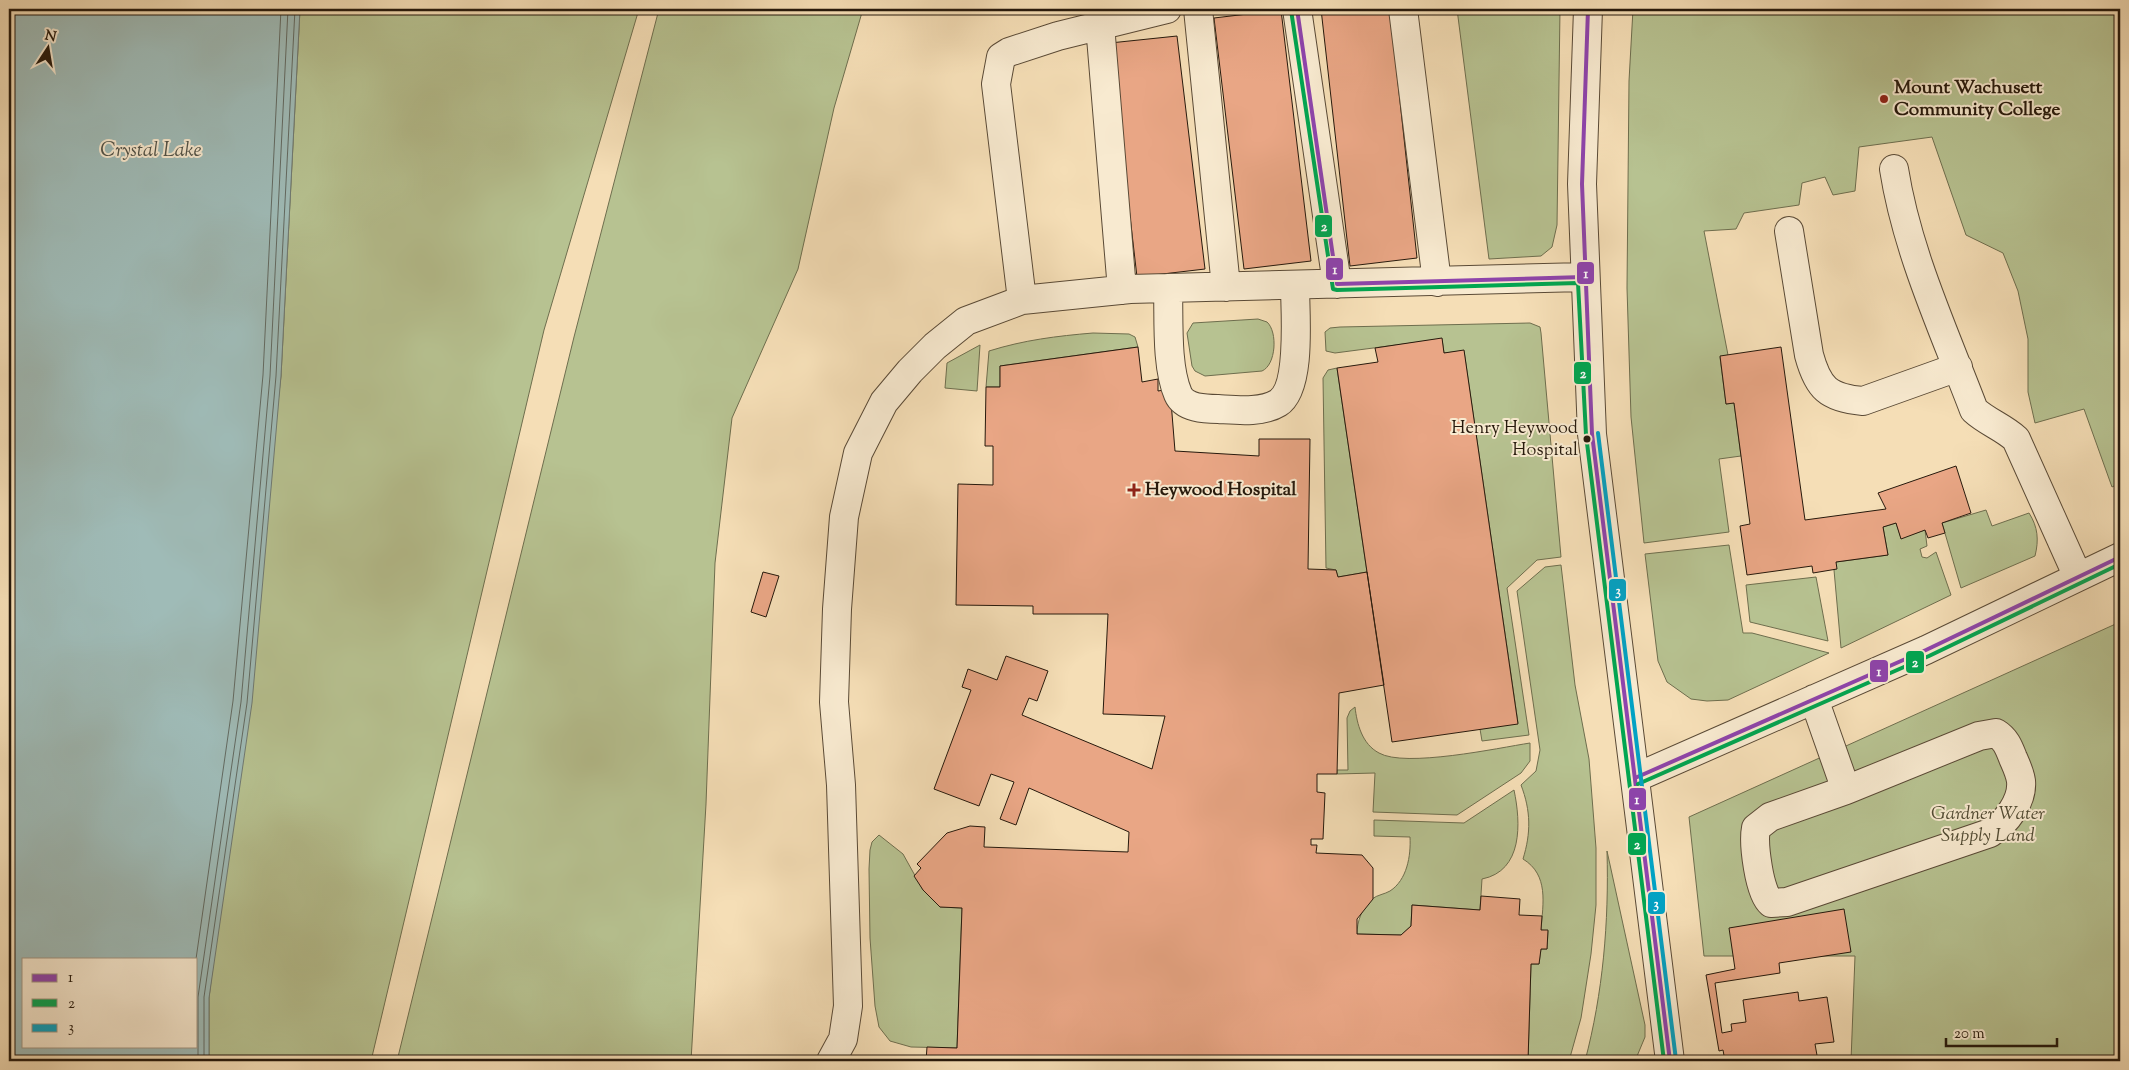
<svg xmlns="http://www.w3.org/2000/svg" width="2129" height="1070" font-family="'Sorts Mill Goudy',serif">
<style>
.green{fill:#b7c291;stroke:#6e6e4e}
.water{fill:#9fbbb7;stroke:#6f7a73;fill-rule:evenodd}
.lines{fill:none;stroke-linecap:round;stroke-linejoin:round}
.shore{stroke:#626a62;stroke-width:1}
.building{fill:#e9a685;stroke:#26190c}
.minor-casing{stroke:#5a4a36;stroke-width:30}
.minor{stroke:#f8ead0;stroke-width:28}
.bus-1-casing{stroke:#f8ead0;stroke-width:8}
.bus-2-casing{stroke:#f8ead0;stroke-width:8}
.bus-3-casing{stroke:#f8ead0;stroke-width:8}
.bus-1{stroke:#8e44ad;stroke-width:4}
.bus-2{stroke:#00a651;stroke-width:4}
.bus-3{stroke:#02a2c4;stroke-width:4}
.poi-dot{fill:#8f2418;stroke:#f8ead0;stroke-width:2}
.bus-dot{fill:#26190c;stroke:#f8ead0;stroke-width:2}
.labels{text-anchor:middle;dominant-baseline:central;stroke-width:4;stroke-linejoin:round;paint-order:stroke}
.bus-label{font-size:18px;fill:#26190c;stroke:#f8ead0;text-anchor:end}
.poi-label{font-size:19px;font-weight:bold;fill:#26190c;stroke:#f8ead0;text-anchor:start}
.park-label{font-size:19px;font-style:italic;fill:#524c34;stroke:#f8ead0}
.water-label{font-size:20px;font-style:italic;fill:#505248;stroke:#f8ead0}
.line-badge{stroke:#f8ead0;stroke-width:2}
.badge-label{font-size:14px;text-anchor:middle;font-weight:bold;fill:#fff}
</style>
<rect width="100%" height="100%" fill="#f5deb6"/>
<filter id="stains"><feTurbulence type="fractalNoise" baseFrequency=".004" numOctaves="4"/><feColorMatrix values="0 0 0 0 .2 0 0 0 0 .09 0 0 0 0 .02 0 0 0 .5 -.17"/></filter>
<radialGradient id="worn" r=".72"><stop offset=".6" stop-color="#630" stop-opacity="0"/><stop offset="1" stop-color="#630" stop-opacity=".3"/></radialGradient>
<path class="green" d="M300,9h339l-95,321 -173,731h-162v-63l72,-622z
M659,9h204l-29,99 -36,161 -66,149 -17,145 -9,241 -15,257h-294l177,-724z
M1457,9h103l-3,216 -5,22 -11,9 -52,3z
M1633,9h487v474l-8,4 -28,-78 -49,14 -7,-31v-53l-10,-48 -15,-38 -37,-18 -34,-98 -73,10 -4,44 -22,4 -8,-18 -23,6 -3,22 -55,8 -8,16 -32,2 24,124 -8,2 6,47 8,-1 7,53 -22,3 10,73 -85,11 -13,-126 -4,-129 2,-207z
M1258,319l9,3c11,10 9,43 -5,49l-57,5 -10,-5 -3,-5 -5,-33 6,-10z
M1530,323l10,4 1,6 20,224 -24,3 -30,28 22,147 -47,6 -2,-12 38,-6 -54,-372 -20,2 -2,-14 -107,14 -9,-2 -1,-19 5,-4 10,-1z
M1093,333l36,1 6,3 3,10 -138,19v21h-14l3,-36c35,-11 68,-15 104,-18z
M980,345l-3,46 -32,-3 2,-25z
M1337,368l30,204 -29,5 -2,-7 -10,-2 -3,-190 5,-8z
M1986,510l6,16 37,-13c9,14 10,27 6,43l-74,32 -19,-65z
M1896,523l5,15 24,-8 2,16 -7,3 2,8 5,1 9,-6 15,43 -110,53 -7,-78 2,-8 52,-7 -5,-28z
M1729,545l14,88h9l77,20 -101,47 -21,1 -16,-2 -24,-17 -9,-21 -13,-107z
M1561,565l14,120 14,74 7,89v57l-5,49 -10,64 -12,43h-41l3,-97h8l2,-15h6l1,-18 -7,-1c2,-27 8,-55 -18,-71 8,-26 8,-48 -2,-74l15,-14 4,-21 -23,-159 28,-24z
M1816,577l12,64 -78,-19 -4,-37z
M2120,622v439h-269l4,-105h-151l-15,-139z
M1355,707c2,17 7,37 24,46 26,15 119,-5 151,-10v18l-9,12 -64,42 -84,-3 2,-39 -38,1v-4h11l-1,-52 3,-7z
M1514,790c7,33 9,81 -32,89l-2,31 -68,-5 -1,21 -10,9 -44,-1c0,-13 5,-26 15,-35 5,-4 13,-5 18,-8 17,-11 21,-35 20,-54l-36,-1v-16l90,3z
M879,835l24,19 20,36 17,17 22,1 -5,140 -46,-1 -21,-6 -11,-14 -4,-21 -5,-68 -1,-69 1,-19 2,-8z
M1607,851l38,174v12l-10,24h-50c18,-68 24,-139 22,-210z"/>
<path class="water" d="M9,9h291l-19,367 -29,327 -43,295v63h-200zM24,959h172v87h-172z"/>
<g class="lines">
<path class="shore" d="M196,959l37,-258 30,-326 18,-366
M198,1061v-64l43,-295 29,-326 18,-367
M204,1061v-64l43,-294 29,-327 19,-367"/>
</g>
<path class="building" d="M1321,9h69l27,249 -67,8z
M1281,10l30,251 -67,8 -30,-251z
M1177,36l28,233 -68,8 -27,-234z
M1442,338l2,15 20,-3 54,374 -126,18 -55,-374 41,-6 -3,-14z
M1138,347l4,35 16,-3v12l12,-2 5,62 84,5v-17h51l-2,130 28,1 2,7 29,-5 17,113 -45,8 -2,81h-20v18l8,1 -2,46h-12v6h6l-1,8 46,2 11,13v31l-16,20v15l44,1 10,-9 1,-21 68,5 1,-14 39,3 -1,16 23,1 -1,14h7l-1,19h-6l-2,15h-8l-3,97h-602l1,-14 30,1 5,-140 -22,-1 -17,-17 -9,-14 7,-8 -4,-4 30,-31 23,-7 15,1 -1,20 144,5 1,-20 -100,-44 -13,37 -16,-6 14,-37 -23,-8 -12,32 -45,-17 37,-99 -9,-3 6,-18 29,11 9,-24 42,15 -11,30 -8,-3 -7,17 130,54 13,-53 -62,-2 5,-100h-75v-8l-77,-1 2,-121 35,1v-39h-8l1,-59h14v-21z
M1781,347l24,173 81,-11 -8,-16 78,-27 15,47 -29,10 3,10 -17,5 -3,-8 -24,9 -5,-16 -13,4 5,28 -52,7 1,7 -24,4 -1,-7 -65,9 -7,-49 10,-2 -16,-121 -8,1 -6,-48z
M763,572l16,4 -13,41 -15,-5z
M1844,909l7,43 -72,11 1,10 -65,10 7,50 10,-2 -1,-7 15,-2 -3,-22 55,-8 1,9 28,-4 7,45 -19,2 3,17h-93l-2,-11 -4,1 -13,-76 29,-6 -6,-41z"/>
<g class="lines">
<defs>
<path id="minor" d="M1198,9l28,278
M1297,9l40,275
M1403,9l34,273
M1588,9l-6,175 10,250 78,627
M1100,25l22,265
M1894,169c13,83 50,162 80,241 13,12 29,17 42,29l62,138
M1789,231l20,124c9,33 19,43 54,46l95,-34
M1168,288c1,31 -2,78 10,106 6,14 27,15 40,15 18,1 44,4 60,-6 24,-15 17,-91 17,-117
M1022,300l-26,-216 5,-27 8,-5 49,-16 109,-27
M1814,699l32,91 -76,27 -14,11c-3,15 3,65 15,75l16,-1 203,-69c16,-10 33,-32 31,-52 -1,-8 -5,-16 -8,-23 -4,-10 -7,-19 -17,-25l-17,3 -133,54
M1635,778l291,-128 194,-93
M831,1061l12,-22 5,-33 -7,-221 -7,-83 3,-93 7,-92 14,-64 26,-51 26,-31 25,-25 31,-25 56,-21 108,-11 454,-12"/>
</defs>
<use href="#minor" class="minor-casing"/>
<use href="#minor" class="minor"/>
<defs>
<path id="bus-1" d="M1297,9l40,275 247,-7
M1588,9l-6,175 10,250 78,627
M1635,778l291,-128 194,-93"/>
<path id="bus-2" d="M1291,10l42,279 4,1 241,-7 8,152 78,626
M1638,784l291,-128 191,-92"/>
<path id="bus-3" d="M1598,433l78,627"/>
</defs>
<use href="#bus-1" class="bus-1-casing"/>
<use href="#bus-2" class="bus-2-casing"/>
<use href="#bus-3" class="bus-3-casing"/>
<use href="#bus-1" class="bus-1"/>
<use href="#bus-2" class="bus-2"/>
<use href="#bus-3" class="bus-3"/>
</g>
<g class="poi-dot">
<circle cx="1884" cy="99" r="5"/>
<path d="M1131.5 482.5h5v5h5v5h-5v5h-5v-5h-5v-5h5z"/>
</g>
<circle class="bus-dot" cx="1587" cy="439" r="4.5"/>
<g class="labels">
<g class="bus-label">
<text x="1578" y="429">Henry Heywood<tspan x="1578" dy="22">Hospital</tspan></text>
</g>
<g class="poi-label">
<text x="1894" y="88">Mount Wachusett<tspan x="1894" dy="22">Community College</tspan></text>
<text x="1145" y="490">Heywood Hospital</text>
</g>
<g class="park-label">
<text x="1988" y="814">Gardner Water<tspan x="1988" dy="22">Supply Land</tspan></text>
</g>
<g class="water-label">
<text x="151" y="151">Crystal Lake</text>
</g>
</g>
<g class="line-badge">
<rect x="1314" y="214" width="19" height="24" rx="5" fill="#00a651"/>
<rect x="1325" y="257" width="19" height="24" rx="5" fill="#8e44ad"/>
<rect x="1576" y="261" width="19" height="24" rx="5" fill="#8e44ad"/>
<rect x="1573" y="361" width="19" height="24" rx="5" fill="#00a651"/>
<rect x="1608" y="578" width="19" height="24" rx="5" fill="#02a2c4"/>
<rect x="1905" y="650" width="20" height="24" rx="5" fill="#00a651"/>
<rect x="1869" y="659" width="20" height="24" rx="5" fill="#8e44ad"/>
<rect x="1628" y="787" width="19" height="24" rx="5" fill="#8e44ad"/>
<rect x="1627" y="832" width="20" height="24" rx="5" fill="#00a651"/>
<rect x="1647" y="891" width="19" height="24" rx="5" fill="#02a2c4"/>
</g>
<g class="badge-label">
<text x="1324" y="231">2</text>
<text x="1335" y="274">1</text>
<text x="1586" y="278">1</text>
<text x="1583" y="378">2</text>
<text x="1618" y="595">3</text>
<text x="1915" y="667">2</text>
<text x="1879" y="676">1</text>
<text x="1637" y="804">1</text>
<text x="1637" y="849">2</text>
<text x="1656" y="908">3</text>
</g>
<rect width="2129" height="1070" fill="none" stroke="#f5deb6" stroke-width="30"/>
<rect x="10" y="10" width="2109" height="1050" fill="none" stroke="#26190c" stroke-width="2.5"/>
<rect x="15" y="15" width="2099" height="1040" fill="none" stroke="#26190c"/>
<rect x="22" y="958" width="175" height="90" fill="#f8ead0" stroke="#a49682"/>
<rect x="32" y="974" width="25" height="8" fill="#8e44ad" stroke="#a49682"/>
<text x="68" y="982" font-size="15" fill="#26190c">1</text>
<rect x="32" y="999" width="25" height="8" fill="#00a651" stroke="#a49682"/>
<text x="68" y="1008" font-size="15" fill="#26190c">2</text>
<rect x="32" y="1024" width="25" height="8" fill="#02a2c4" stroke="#a49682"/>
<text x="68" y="1032" font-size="15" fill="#26190c">3</text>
<g transform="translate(48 48) rotate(12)" stroke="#f8ead0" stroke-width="4" paint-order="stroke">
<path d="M0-4L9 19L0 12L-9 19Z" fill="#26190c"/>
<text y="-8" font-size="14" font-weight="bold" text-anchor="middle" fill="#26190c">N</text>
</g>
<path d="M1946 1038v8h111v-8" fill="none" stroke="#26190c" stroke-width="2.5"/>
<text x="1954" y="1038" font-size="15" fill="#26190c" stroke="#f8ead0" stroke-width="4" paint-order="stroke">20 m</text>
<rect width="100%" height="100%" filter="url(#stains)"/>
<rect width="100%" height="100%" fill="url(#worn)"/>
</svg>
